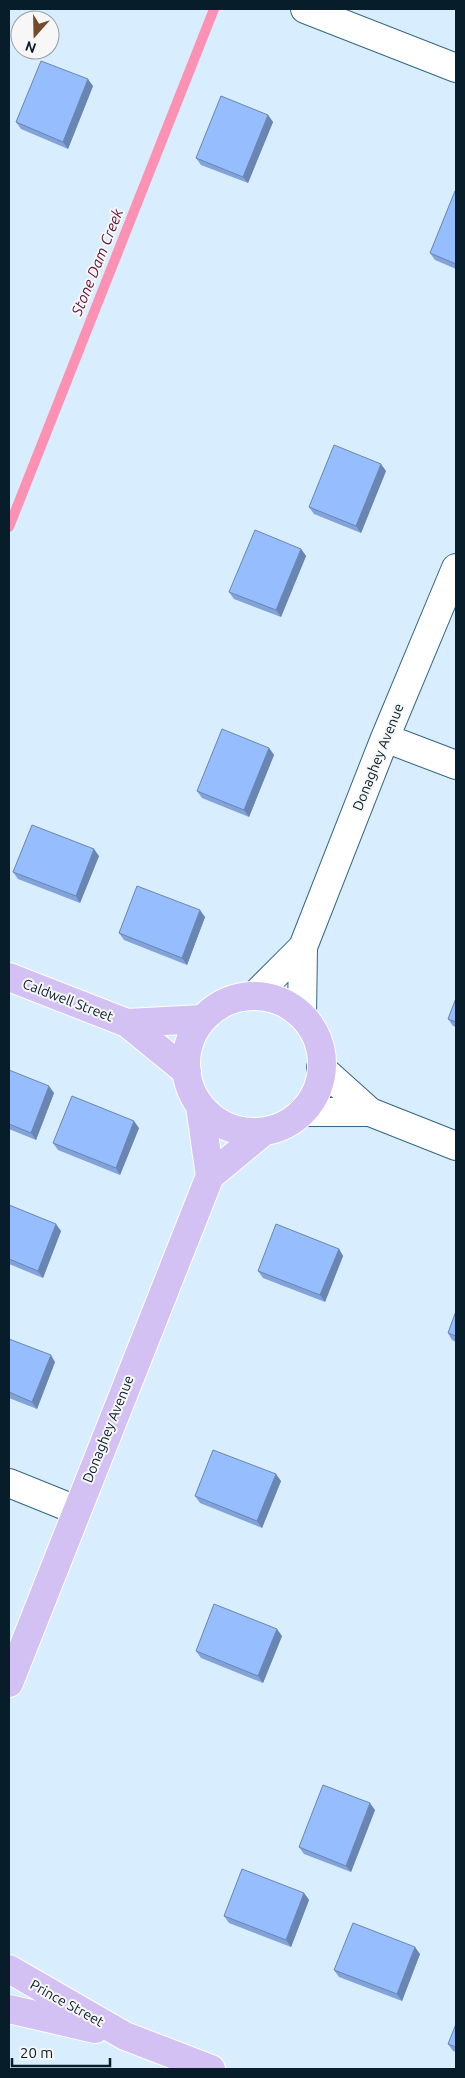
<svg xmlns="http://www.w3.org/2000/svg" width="465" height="2078" font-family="Ubuntu,sans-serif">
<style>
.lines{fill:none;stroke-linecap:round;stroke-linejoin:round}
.stream{stroke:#fd91b4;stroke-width:10}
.minor-casing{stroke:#368;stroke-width:30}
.major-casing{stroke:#fff;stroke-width:30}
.minor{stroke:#fff;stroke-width:28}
.major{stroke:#d3c1f4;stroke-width:28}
.wall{fill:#81a3da}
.shaded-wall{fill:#6985b2}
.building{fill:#96befe;stroke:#6985b2}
.labels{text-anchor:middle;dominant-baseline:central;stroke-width:4;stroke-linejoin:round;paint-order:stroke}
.street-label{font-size:14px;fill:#071d2a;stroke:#f7f7f7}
.water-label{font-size:15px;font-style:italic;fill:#651136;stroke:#f7f7f7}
</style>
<rect width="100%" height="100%" fill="#d8edfd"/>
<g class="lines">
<path class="stream" d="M9,527l205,-518"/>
<defs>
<path id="minor" d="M305,9l151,59
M385,738l71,27
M254,996l49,-49
M302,1015l1,-68 82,-209 71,-170
M321,1068l49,44 86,34
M302,1112h68
M9,1483l67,27"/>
<path id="major" d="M9,977l118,46 60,49
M186 1064a68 68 0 1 1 136 0a68 68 0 1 1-136 0Z
M127,1023l75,-4
M200,1106l10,70
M9,1683l201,-507 53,-44
M9,1969l116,67 86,33
M9,2009l86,20"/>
</defs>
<use href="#minor" class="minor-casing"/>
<use href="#major" class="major-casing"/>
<use href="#minor" class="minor"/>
<use href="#major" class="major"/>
</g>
<path class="wall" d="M93,86l-25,63 -47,-20 -5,-7z
M268,115l5,7 -25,61 -47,-18 -5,-7z
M456,192v77l-21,-9 -5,-7z
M386,471l-25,62 -47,-19 -5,-7z
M301,549l5,7 -25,61 -47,-18 -5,-7z
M269,748l5,7 -25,62 -47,-19 -5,-7z
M99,856l-19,47 -62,-24 -5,-7z
M205,917l-18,48 -63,-25 -5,-7z
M456,998v29l-3,-1 -5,-7z
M9,1070l45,23 -18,47 -27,-11z
M139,1128l-19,47 -62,-25 -5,-7z
M9,1205l52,26 -18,47 -34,-14z
M339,1249l4,7 -18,46 -62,-24 -5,-7z
M456,1311v31l-4,-2 -4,-7z
M9,1339l46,23 -18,47 -28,-11z
M281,1481l-19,47 -62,-25 -5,-7z
M282,1636l-19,47 -62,-25 -5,-7z
M375,1810l-24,62 -47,-18 -5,-7z
M304,1893l5,7 -18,47 -62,-24 -5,-7z
M420,1954l-18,47 -63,-24 -5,-7z
M456,2024v28l-3,-1 -5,-7z"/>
<path class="shaded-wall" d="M88,79l5,7 -25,63 -5,-7z
M268,115l5,7 -25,61 -5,-6z
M381,464l5,7 -25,62 -5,-7z
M301,549l5,7 -25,61 -5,-7z
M269,748l5,7 -25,62 -5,-7z
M94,849l5,7 -19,47 -4,-7z
M200,910l5,7 -18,48 -5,-7z
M49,1086l5,7 -18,47 -5,-7z
M134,1121l5,7 -19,47 -4,-7z
M56,1224l5,7 -18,47 -5,-7z
M339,1249l4,7 -18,46 -5,-7z
M51,1355l4,7 -18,47 -5,-7z
M276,1474l5,7 -19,47 -5,-7z
M277,1629l5,7 -19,47 -5,-7z
M370,1803l5,7 -24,62 -5,-6z
M304,1893l5,7 -18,47 -5,-7z
M415,1947l5,7 -18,47 -5,-7z"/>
<path class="building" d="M41,61l47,18 -25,63 -47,-20z
M221,96l47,19 -25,62 -47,-19z
M455,191l1,1v72l-26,-11z
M334,445l47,19 -25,62 -47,-19z
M255,530l46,19 -25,61 -47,-18z
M222,729l47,19 -25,62 -47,-19z
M32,825l62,24 -18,47 -63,-24z
M137,886l63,24 -18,48 -63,-25z
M456,998v24l-8,-3z
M9,1070l40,16 -18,47 -22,-9z
M72,1096l62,25 -18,47 -63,-25z
M9,1205l47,19 -18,47 -29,-12z
M276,1224l63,25 -19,46 -62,-24z
M456,1311v25l-8,-3z
M9,1339l42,16 -19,47 -23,-10z
M213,1450l63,24 -19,47 -62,-25z
M214,1604l63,25 -19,47 -62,-25z
M323,1785l47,18 -24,63 -47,-19z
M242,1869l62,24 -18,47 -62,-24z
M353,1923l62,24 -18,47 -63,-24z
M456,2024v23l-8,-3z"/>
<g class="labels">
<g class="street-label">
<text transform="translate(378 757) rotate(-68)">Donaghey Avenue</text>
<text transform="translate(68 1000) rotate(21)">Caldwell Street</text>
<text transform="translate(108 1429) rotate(-68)">Donaghey Avenue</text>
<text transform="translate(67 2003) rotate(29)">Prince Street</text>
</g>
<g class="water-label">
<text transform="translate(97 262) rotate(-68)">Stone Dam Creek</text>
</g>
</g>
<rect width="465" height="2078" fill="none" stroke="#071d2a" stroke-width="20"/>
<g transform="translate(35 35) rotate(200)"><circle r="24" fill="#f7f7f7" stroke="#97a0a5"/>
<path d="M0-4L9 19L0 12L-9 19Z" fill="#734b2a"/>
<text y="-8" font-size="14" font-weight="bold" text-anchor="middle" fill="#071d2a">N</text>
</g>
<path d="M12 2058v8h98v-8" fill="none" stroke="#071d2a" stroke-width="2.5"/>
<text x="20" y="2058" font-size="15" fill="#071d2a" stroke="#f7f7f7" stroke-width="4" paint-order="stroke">20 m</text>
</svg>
